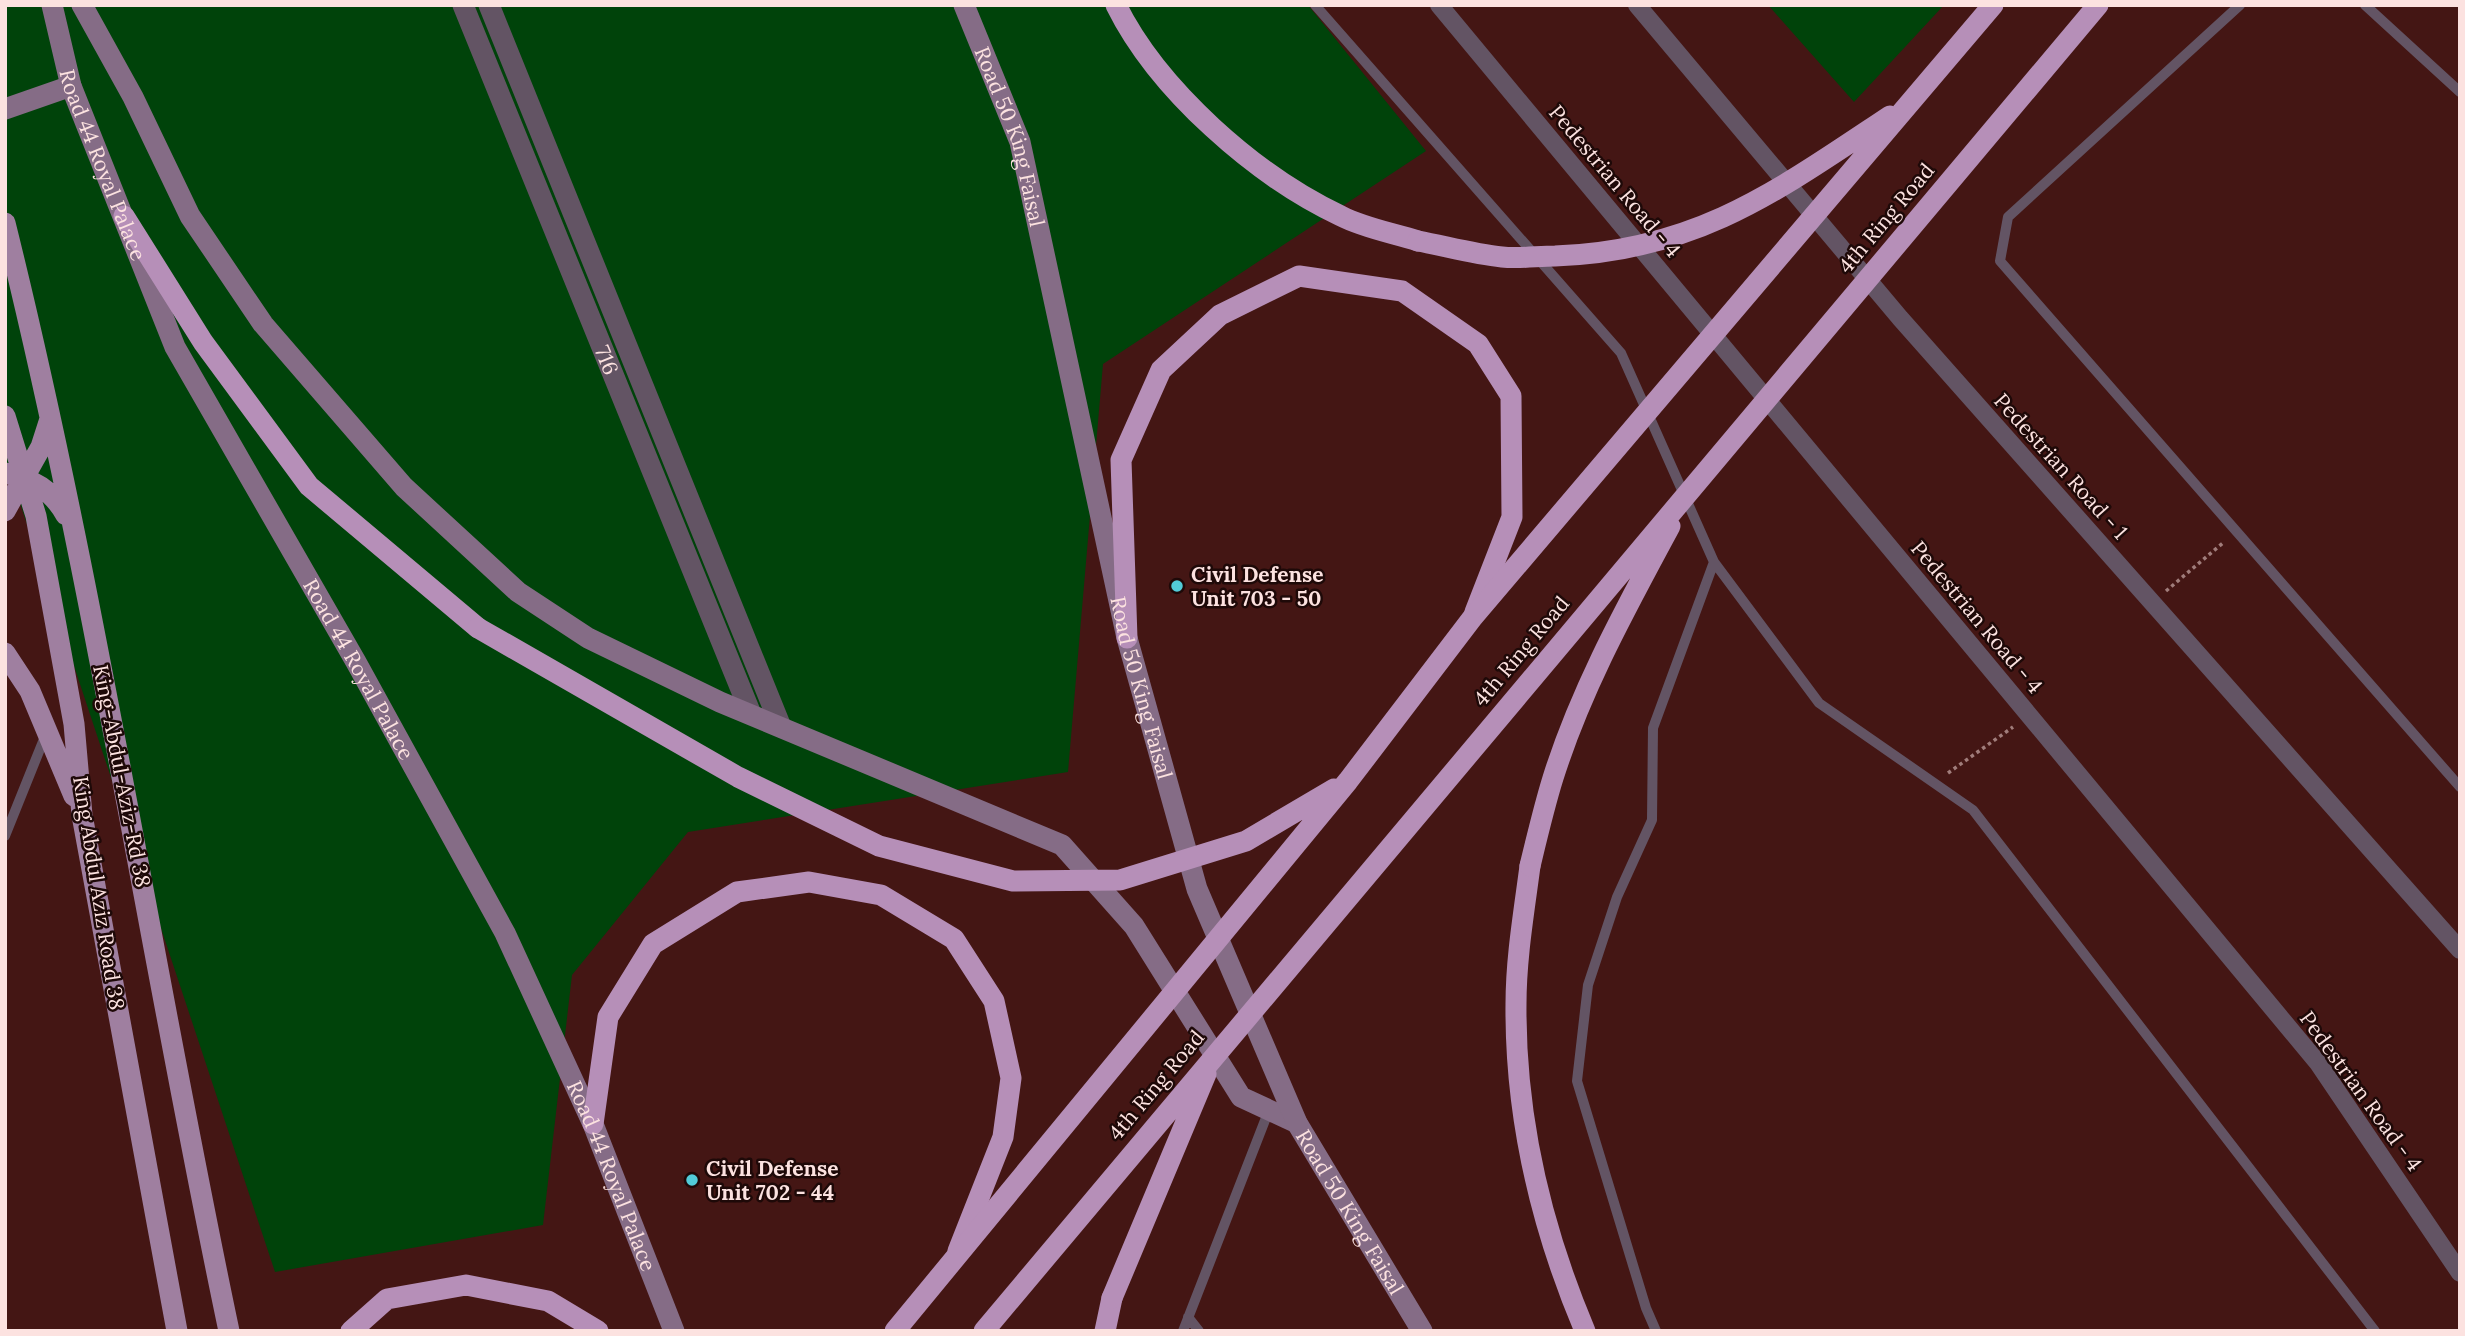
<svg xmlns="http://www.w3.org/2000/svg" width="2465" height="1336" font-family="Lora,serif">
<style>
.green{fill:#00430a}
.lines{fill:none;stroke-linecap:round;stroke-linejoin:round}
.path{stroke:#a07d7b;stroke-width:3.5;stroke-dasharray:3.5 3.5;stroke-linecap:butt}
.service{stroke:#635464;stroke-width:10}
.pedestrian{stroke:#635464;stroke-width:18}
.minor{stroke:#635464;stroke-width:21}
.secondary{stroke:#856c86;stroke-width:21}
.primary{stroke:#9f7fa0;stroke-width:21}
.motorway{stroke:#b68fb8;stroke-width:21}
.motorway-bridge{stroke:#b68fb8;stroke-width:21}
.poi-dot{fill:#52cbd8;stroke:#1e0908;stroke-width:2.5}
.labels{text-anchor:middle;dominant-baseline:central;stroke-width:5;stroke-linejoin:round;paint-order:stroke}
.street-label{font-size:21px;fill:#fce2e0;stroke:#1e0908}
.poi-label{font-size:21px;font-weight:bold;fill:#fce2e0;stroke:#1e0908;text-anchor:start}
</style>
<rect width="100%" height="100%" fill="#441614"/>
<path class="green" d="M5,5h1303l118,146 -323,213 -35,408 -380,60 -116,143 -29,250 -268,47 -270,-814z
M1768,5h176l-90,97z"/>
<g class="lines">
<path class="path" d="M2166,591l58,-49
M1948,773l65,-46"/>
<path class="service" d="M1315,5l306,348 93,209
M2240,5l-232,212 -8,44 460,526
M2365,5l95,87
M5,836l41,-102
M1188,1317l11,14
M1183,1331l86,-221
M1656,1331l-10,-23 -69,-227 11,-96 29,-88 35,-77 1,-92 61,-166 105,141 154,107 402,521"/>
<path class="pedestrian" d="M1439,5l879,1058 142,210
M1637,5l263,313 560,632"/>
<g class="minor">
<path id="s1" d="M463,5l288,709"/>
<path d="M489,5l292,722"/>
</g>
<g class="secondary">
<path id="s2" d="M52,5l19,81 104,261 181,315 149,271 88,191 81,207"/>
<path d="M82,5l51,92 57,119 73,108 141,163 114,105 70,46 132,64 342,143 72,81 107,171 56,26"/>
<path id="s3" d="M964,5l56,137 107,496 70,251 100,234 125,208"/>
<path d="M5,109l66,-23"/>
</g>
<path class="primary" d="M5,223c91,366 146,739 224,1108
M5,416l31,100 38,208 8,91 95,516
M5,473c28,6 47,17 61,42
M5,511l36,-64 9,-28
M5,653l25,38 44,105"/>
<path class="motorway" d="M1116,5c42,85 140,171 225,211 23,12 52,17 77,25
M124,216l79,126 106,144 169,142
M1127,638l-6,-178 40,-90 59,-55 79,-39 103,15 76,53 33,52 1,121 -37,95
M1530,866c-6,46 -14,92 -14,138 -1,113 25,223 69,327
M593,1124l15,-107 45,-73 84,-52 72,-10 72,13 73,44 40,62 17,77 -8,59 -45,114
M351,1331l36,-32 79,-14 82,16 50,30
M1105,1331l7,-33"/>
<path class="motorway-bridge" d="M1418,241c27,5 56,13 84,16 17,2 36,-1 53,-1 142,-5 222,-65 335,-140
M478,628l260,149 141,69 134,35 107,-1 126,-39 88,-52
M1530,866c7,-29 14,-59 23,-88 28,-89 73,-170 117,-252
M1112,1298l94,-224
M895,1331l453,-550 125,-164 520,-612
M984,1331l1114,-1326"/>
</g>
<g class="poi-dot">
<circle cx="1177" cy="586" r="7"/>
<circle cx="692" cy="1180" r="7"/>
</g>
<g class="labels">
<g class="street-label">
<text stroke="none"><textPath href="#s3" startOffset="140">Road 50 King Faisal</textPath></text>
<text stroke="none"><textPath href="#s2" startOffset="168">Road 44 Royal Palace</textPath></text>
<text transform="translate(1615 181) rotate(50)">Pedestrian Road - 4</text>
<text transform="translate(1886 218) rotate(-50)">4th Ring Road</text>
<text stroke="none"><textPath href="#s1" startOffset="383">716</textPath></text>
<text transform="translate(2061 466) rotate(48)">Pedestrian Road - 1</text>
<text transform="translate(1977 617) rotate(50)">Pedestrian Road - 4</text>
<text transform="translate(1521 651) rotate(-50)">4th Ring Road</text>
<text stroke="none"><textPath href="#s2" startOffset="735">Road 44 Royal Palace</textPath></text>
<text stroke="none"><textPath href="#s3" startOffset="707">Road 50 King Faisal</textPath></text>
<text transform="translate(122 776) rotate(79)">King-Abdul-Aziz-Rd 38</text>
<text transform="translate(99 893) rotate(81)">King Abdul Aziz Road 38</text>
<text transform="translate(1156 1085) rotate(-50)">4th Ring Road</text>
<text transform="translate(2361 1091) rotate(54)">Pedestrian Road - 4</text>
<text stroke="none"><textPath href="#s2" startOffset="1302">Road 44 Royal Palace</textPath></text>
<text stroke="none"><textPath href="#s3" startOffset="1274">Road 50 King Faisal</textPath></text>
</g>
<g class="poi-label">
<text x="1191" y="574">Civil Defense<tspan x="1191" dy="24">Unit 703 - 50</tspan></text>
<text x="706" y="1168">Civil Defense<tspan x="706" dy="24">Unit 702 - 44</tspan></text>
</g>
</g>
<rect width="2465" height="1336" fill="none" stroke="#fce2e0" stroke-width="14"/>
</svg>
